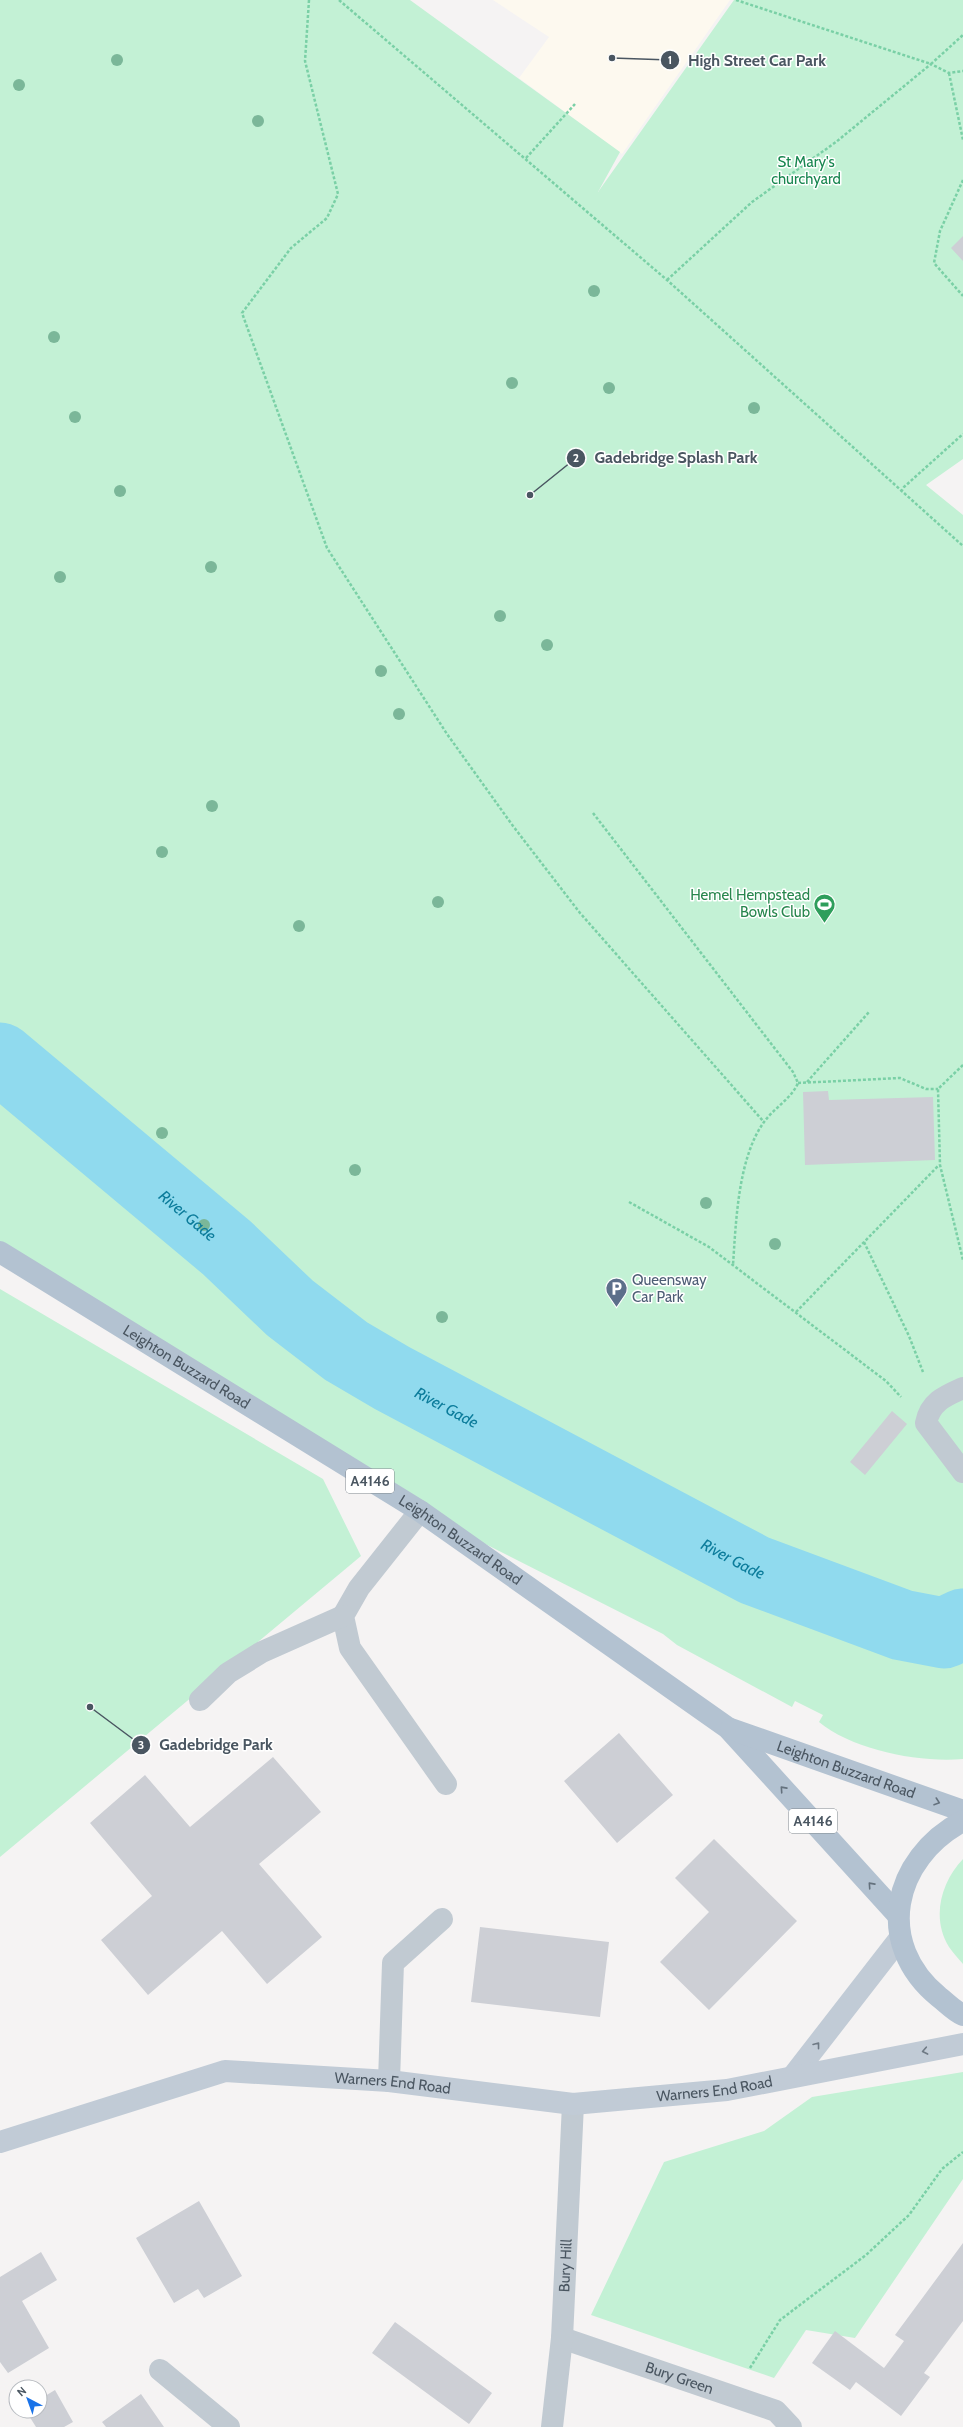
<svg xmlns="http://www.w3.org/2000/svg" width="963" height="2427" font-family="Cabin,sans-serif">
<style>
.commercial{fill:#fdf9ef}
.green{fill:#c3f1d5}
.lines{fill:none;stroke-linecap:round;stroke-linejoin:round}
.river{stroke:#90daee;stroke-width:71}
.building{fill:#cdcfd5}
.path{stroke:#7ad0a6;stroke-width:2.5;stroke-dasharray:3 2;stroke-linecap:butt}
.lane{stroke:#c1cad2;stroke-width:22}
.street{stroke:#c1cad2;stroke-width:22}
.secondary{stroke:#c1cbd6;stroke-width:22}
.primary{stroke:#b3c2d1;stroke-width:22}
.tree{fill:#7bb799}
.oneway{stroke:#64717d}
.oneway2{stroke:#6e7984}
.labels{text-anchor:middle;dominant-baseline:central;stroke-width:3;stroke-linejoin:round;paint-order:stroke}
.shield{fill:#fff;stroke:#808990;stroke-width:1}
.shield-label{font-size:14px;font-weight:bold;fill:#4a5661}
.park-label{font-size:15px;fill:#17864f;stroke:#fff}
.leisure-label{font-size:15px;fill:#27864d;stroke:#fff;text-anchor:end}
.service-label{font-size:15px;fill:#4e5e75;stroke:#fff;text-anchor:start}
.street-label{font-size:15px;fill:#4a5661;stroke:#fff}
.water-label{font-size:16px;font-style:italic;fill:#0c7c9b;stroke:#fff}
.leader{fill:none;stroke:#4a5661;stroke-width:1.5}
.callout-dot{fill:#4a5661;stroke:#fff;stroke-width:1.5}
.mark-label{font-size:12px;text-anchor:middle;font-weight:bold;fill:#fff}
.callout-label{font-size:16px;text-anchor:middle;font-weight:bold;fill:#4a5661;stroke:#fff;stroke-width:3;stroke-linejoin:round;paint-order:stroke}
</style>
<rect width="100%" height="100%" fill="#f5f3f3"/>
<path class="commercial" d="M493,0h237l-108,154 -103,-76 30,-41z"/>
<path class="green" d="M0,0h410l210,152 -22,40 136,-192h229v459l-37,26 37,30v1244c-44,4 -110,-9 -144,-37l4,-7 -28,-14 -3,6 -115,-62 -14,-11 -243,-123 -420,-259z
M0,1289l323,190 38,77 -361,301z
M963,1859v105c-5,-6 -10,-11 -14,-17 -18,-29 -8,-65 14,-88z
M963,2072v107l-108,159 -49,-8 -32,48 -183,-63 73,-153 100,-31 48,-34z"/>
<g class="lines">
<path class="river" id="s1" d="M0,1058l227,190 63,60 56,43 46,27 362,192 148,55 42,8 19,-9"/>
</g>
<path class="building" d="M963,236v25l-12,-13z
M828,1091l1,9 104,-3 2,63 -130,5 -2,-73z
M892,1411l15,13 -42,51 -15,-13z
M619,1733l54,62 -56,48 -53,-62z
M273,1757l48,55 -62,52 63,73 -55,47 -45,-53 -74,64 -47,-55 51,-44 -62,-73 55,-48 45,52z
M714,1839l83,82 -88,89 -49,-48 49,-50 -34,-34z
M480,1927l129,15 -9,75 -129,-15z
M199,2201l43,75 -38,22 -6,-9 -24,14 -38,-65z
M963,2243v78l-39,52 6,4 -29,39 -45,-34 -6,8 -38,-27 23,-32 49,37 20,-27 -9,-6z
M41,2252l16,28 -35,21 27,47 -41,25 -8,-11v-85z
M395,2322l97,71 -23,31 -97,-71z
M55,2390l18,32 -9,5h-28l-10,-16h14v-12z
M141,2394l23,33h-58l-4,-5z"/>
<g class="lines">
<path class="path" d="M309,0l-4,61 33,133 -11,24 -36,30 -49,65 85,235 120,186 66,92 67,87 184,209
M339,0l328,280 296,266
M736,0l195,64 32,-29
M949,73l14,67
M526,158l49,-54
M963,180l-23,51 -6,32 29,33
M667,280l85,-78 84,-60 95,-78 18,9 14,-2
M901,492l3,-5 59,-53
M593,813l200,259 5,11c-7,16 -24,25 -34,39 -26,36 -28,99 -31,143
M963,1065l-25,24 2,76 23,95
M807,1082l62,-70
M798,1083l102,-5 26,11h12
M629,1202l80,45 177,134 15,16
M864,1242l45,94 14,36
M796,1312l143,-147
M750,2368l30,-48 86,-65 43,-40 33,-46 21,-17"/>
<path class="lane" d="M963,1388c-18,8 -33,14 -37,35l37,49"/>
<g class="street">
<path d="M420,1511l-61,77 -16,28 7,32 96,136"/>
<path d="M200,1700l28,-27 34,-21 81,-36"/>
<path d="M389,2081l4,-118 49,-44"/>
<path id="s2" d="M562,2338l214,73 15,16"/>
<path d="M160,2370l69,57"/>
<path id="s3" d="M552,2427l10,-89 11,-234"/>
</g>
<g class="secondary">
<path d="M793,2076l107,-138"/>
<path id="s4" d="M0,2142l225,-71 164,10 184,23 154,-14 236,-46"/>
</g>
<g class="primary">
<path id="s5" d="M0,1252l420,259 308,217 169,186"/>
<path id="s6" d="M731,1729l232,82"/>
<path d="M963,1821c-71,38 -89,123 -24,176 8,6 15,14 24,18"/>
</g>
</g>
<g class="tree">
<circle cx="117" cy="60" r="6"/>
<circle cx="19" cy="85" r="6"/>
<circle cx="258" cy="121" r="6"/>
<circle cx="594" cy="291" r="6"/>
<circle cx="54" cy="337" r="6"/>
<circle cx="512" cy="383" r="6"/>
<circle cx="609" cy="388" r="6"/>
<circle cx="754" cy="408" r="6"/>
<circle cx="75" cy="417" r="6"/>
<circle cx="120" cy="491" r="6"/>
<circle cx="211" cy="567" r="6"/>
<circle cx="60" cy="577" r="6"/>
<circle cx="500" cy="616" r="6"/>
<circle cx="547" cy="645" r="6"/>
<circle cx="381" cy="671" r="6"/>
<circle cx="399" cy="714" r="6"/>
<circle cx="212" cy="806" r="6"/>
<circle cx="162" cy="852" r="6"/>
<circle cx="438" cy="902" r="6"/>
<circle cx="299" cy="926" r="6"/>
<circle cx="162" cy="1133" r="6"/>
<circle cx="355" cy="1170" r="6"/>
<circle cx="706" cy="1203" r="6"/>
<circle cx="204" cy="1225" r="6"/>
<circle cx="775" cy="1244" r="6"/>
<circle cx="442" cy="1317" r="6"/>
</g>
<defs><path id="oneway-chevron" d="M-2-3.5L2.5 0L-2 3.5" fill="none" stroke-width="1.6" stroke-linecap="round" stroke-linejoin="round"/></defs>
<g class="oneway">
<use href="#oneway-chevron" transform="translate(783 1789) rotate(-132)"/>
<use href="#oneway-chevron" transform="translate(937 1802) rotate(19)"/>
<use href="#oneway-chevron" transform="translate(871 1885) rotate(-132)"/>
</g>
<g class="oneway2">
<use href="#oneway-chevron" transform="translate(817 2045) rotate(-52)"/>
<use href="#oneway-chevron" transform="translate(925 2051) rotate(169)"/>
</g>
<defs>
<symbol id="stadium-pin" viewBox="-11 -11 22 30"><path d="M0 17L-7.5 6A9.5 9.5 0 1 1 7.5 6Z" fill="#2e9e5b" stroke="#fff"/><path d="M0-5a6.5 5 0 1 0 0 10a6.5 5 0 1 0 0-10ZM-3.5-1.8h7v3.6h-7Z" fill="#fff"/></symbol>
<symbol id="parking-pin" viewBox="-11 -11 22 30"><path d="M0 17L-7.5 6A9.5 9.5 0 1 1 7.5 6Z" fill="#5c6f8a" stroke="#fff"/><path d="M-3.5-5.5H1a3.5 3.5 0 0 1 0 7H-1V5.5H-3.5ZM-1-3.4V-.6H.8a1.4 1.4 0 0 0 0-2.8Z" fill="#fff"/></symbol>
</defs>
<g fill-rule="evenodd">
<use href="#stadium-pin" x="812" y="892" width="25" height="34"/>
<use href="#parking-pin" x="604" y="1276" width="25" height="34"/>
</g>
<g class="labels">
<g class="shield">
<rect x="346" y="1469" width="48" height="24" rx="3"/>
<rect x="789" y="1809" width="48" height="24" rx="3"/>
</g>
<g class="shield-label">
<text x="370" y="1481">A4146</text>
<text x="813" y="1821">A4146</text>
</g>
<g class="park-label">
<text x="806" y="162">St Mary's<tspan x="806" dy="17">churchyard</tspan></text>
</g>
<g class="leisure-label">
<text x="810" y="895">Hemel Hempstead<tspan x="810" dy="17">Bowls Club</tspan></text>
</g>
<g class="service-label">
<text x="632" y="1280">Queensway<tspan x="632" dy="17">Car Park</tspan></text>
</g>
<g class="street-label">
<text stroke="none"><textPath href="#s5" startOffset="219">Leighton Buzzard Road</textPath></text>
<text stroke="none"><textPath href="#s5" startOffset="543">Leighton Buzzard Road</textPath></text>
<text stroke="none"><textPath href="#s6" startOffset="122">Leighton Buzzard Road</textPath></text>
<text stroke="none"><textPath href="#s4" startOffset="404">Warners End Road</textPath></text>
<text stroke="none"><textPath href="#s4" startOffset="728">Warners End Road</textPath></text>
<text stroke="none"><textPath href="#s3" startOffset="162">Bury Hill</textPath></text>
<text stroke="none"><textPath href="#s2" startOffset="124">Bury Green</textPath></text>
</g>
<g class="water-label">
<text stroke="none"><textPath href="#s1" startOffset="245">River Gade</textPath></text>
<text stroke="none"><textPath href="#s1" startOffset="569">River Gade</textPath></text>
<text stroke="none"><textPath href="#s1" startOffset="893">River Gade</textPath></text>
</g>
</g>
<path class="leader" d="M612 58L670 60M530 495L576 458M90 1707L141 1745"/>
<g class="callout-dot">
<circle cx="612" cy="58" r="4"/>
<circle cx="530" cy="495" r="4"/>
<circle cx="90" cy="1707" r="4"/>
<circle cx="670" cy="60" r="10"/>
<circle cx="576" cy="458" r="10"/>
<circle cx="141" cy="1745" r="10"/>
</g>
<g class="mark-label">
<text x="670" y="64">1</text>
<text x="576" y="462">2</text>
<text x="141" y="1749">3</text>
</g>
<g class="callout-label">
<text x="757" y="66">High Street Car Park</text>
<text x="676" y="463">Gadebridge Splash Park</text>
<text x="216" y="1750">Gadebridge Park</text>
</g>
<g transform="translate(28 2399) rotate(319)"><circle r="19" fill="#ffffff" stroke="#b7bbc0"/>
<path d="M0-3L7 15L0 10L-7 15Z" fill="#1a73e8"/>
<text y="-6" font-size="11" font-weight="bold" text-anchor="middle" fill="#4a5661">N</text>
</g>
</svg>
